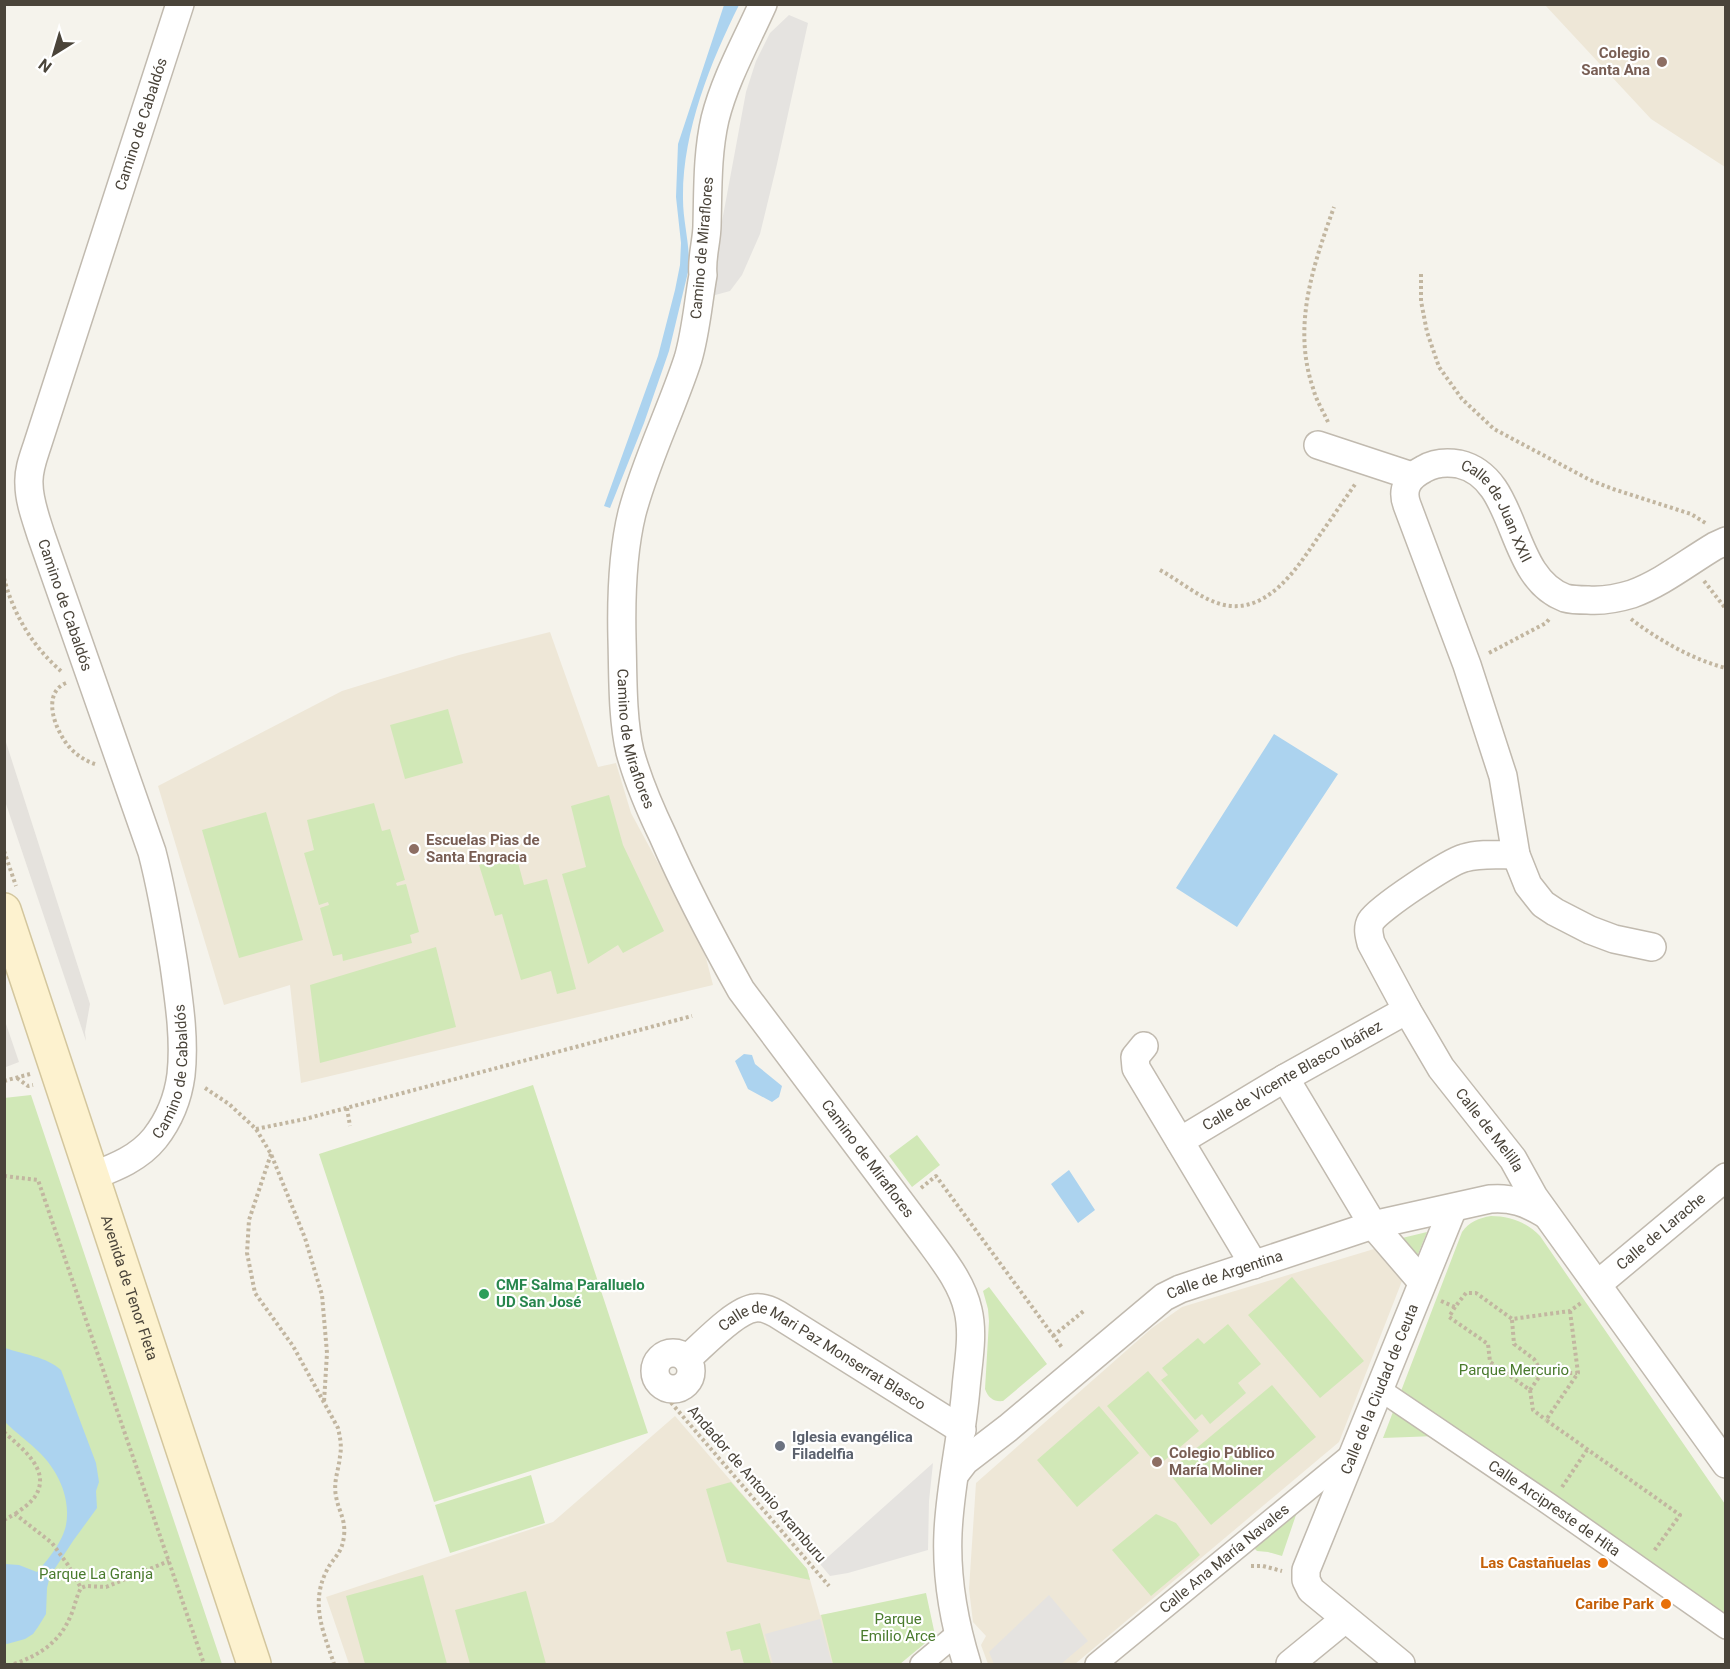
<svg xmlns="http://www.w3.org/2000/svg" width="1730" height="1669" font-family="Roboto,sans-serif">
<style>
.industrial{fill:#e5e2dd}
.education{fill:#eee7d7}
.green{fill:#d1e8b7}
.parking{fill:#e5e3e0}
.water{fill:#acd3ef}
.lines{fill:none;stroke-linecap:round;stroke-linejoin:round}
.pedestrian-casing{stroke:#c1baaf;stroke-width:24}
.minor-casing{stroke:#c1baaf;stroke-width:30}
.secondary-casing{stroke:#d3c69d;stroke-width:36}
.path{stroke:#c2b6a0;stroke-width:4;stroke-dasharray:3 3;stroke-linecap:butt}
.pedestrian{stroke:#fff;stroke-width:21}
.minor{stroke:#fff;stroke-width:27}
.secondary{stroke:#fdf2cf;stroke-width:33}
.education-dot{fill:#8d6e63;stroke:#fff;stroke-width:2}
.leisure-dot{fill:#2e9e5b;stroke:#fff;stroke-width:2}
.worship-dot{fill:#6b7280;stroke:#fff;stroke-width:2}
.food-dot{fill:#e8710a;stroke:#fff;stroke-width:2}
.labels{text-anchor:middle;dominant-baseline:central;stroke-width:4.5;stroke-linejoin:round;paint-order:stroke}
.education-label{font-size:15px;font-weight:bold;fill:#785e54;stroke:#fff;text-anchor:start}
.street-label{font-size:15px;fill:#4a443a;stroke:#fff}
.leisure-label{font-size:15px;font-weight:bold;fill:#27864d;stroke:#fff;text-anchor:start}
.park-label{font-size:15px;fill:#4a7b2e;stroke:#fff}
.worship-label{font-size:15px;font-weight:bold;fill:#5b616d;stroke:#fff;text-anchor:start}
.food-label{font-size:15px;font-weight:bold;fill:#c56008;stroke:#fff;text-anchor:end}
</style>
<rect width="100%" height="100%" fill="#f5f3ec"/>
<path class="industrial" d="M4,736l86,268 -5,28 1,9 -81,-240z
M5,1021l14,41 -13,5 -2,-4z"/>
<path class="education" d="M1545,5h180v162l-74,-48z
M550,632l48,135 18,-4 15,50 26,48 26,45 23,52 7,27 -412,98 -11,-98 -66,20 -66,-219 184,-95 117,-36z
M1374,1249l28,32 -63,161 -264,222h-87l-7,-19 5,-9 -13,-14 -4,-33 7,-106 176,-155 30,-21z
M675,1416l132,153 13,46 24,-4 47,53h-542l-23,-67 227,-75z"/>
<path class="green" d="M448,709l15,54 -58,16 -15,-54z
M609,795l14,50 41,86 -41,22 -5,-8 -30,19 -26,-90 24,-7 -15,-61z
M374,803l8,28 8,-2 15,51 -9,3 1,3 9,-2 13,48 -9,3 2,8 -69,18 -1,-7 -9,2 -13,-48 9,-3 -1,-3 -9,3 -15,-52 10,-3 -7,-30z
M266,812l37,128 -64,18 -37,-128z
M516,855l8,30 23,-6 29,110 -19,5 -6,-23 -30,9 -19,-66 -7,2 -16,-51z
M436,947l20,80 -136,36 -10,-78z
M533,1085l115,348 -214,69 -115,-348z
M31,1095l191,569h-217l-1,-566z
M917,1135l23,30 -28,22 -23,-31z
M1491,1216c19,0 35,6 49,20l185,268v131l-289,-199 -53,2 79,-206c7,-10 17,-14 29,-16z
M1427,1232l-11,27 -18,-20z
M1292,1277l72,84 -44,37 -72,-83z
M989,1287l58,77 -44,37c-9,1 -15,-3 -18,-12l4,-68 -1,-12 -5,-18z
M1228,1324l33,40 -23,19 8,10 -36,31 -8,-10 -7,6 -34,-40 7,-5 -6,-7 36,-30 6,6z
M1148,1371l51,60 -41,35 -51,-60z
M1272,1385l44,52 -105,88 -43,-53z
M1099,1406l40,47 -62,54 -40,-47z
M531,1475l14,48 -95,30 -15,-48z
M731,1482l76,87 3,11 -83,-18 -21,-73z
M1297,1512l-15,44 -14,-4 -11,-1 -4,-4z
M1156,1514l20,9 24,32 -49,41 -39,-46z
M423,1575l24,89h-82l-19,-68z
M526,1591l20,73h-76l-15,-54z
M926,1593l9,42 -35,29h-67l-12,-49z
M760,1623l11,41h-27l-4,-15 -9,2 -5,-19z"/>
<path class="parking" d="M789,15l19,8 -31,141 -17,70 -18,41 -12,16 -22,6 38,-205 10,-31 14,-28z
M933,1463l-4,38 -1,49 -80,23 -18,3 -10,-12z
M1049,1595l39,46 -27,23h-67l-5,-12z
M820,1619l12,45h-59l-8,-30z"/>
<path class="water" d="M724,5h15c-29,58 -57,128 -56,194 0,23 7,45 6,69l-20,83 -25,72 -34,85 -6,-2 54,-150 17,-66 5,-25 1,-22 -5,-46 2,-53z
M1274,734l64,40 -101,153 -61,-39z
M744,1054l8,1 3,9 27,22 -3,11 -7,5 -24,-13 -13,-28z
M1069,1170l26,40 -17,13 -27,-39z
M5,1348c18,6 42,9 56,22l35,93 3,19 -3,9 1,17 -24,33 -23,35 -3,12 -1,26 -8,13 -5,7 -8,5 -18,5 -3,-1 1,-79 14,1 18,7c11,-12 26,-31 29,-47 5,-27 -8,-54 -26,-72 -11,-11 -24,-20 -35,-31z"/>
<g class="lines">
<defs>
<g id="pedestrian">
<path id="s1" d="M1379,1389l170,115 177,124"/>
<path d="M921,1664l37,-31"/>
<path id="s2" d="M1096,1664l258,-212"/>
</g>
<g id="minor">
<path id="s3" d="M763,4c-17,38 -38,75 -48,115 -8,35 -7,71 -8,106 0,16 -6,33 -4,50 -5,28 -7,57 -15,84 -17,52 -42,101 -56,154 -10,41 -11,84 -10,126 1,35 0,79 8,113 8,29 20,57 33,84 23,53 50,104 78,154l187,249c16,22 34,44 40,71 6,25 0,53 -2,78 -4,49 -16,97 -18,145 -2,45 6,89 19,131"/>
<path d="M1318,445l94,31"/>
<path id="s4" d="M1516,855c-17,0 -36,-2 -52,3 -15,4 -85,50 -93,63 -4,7 -2,14 0,22l36,67 34,58 72,91 21,38 192,267"/>
<path id="s5" d="M1652,947l-38,-8 -24,-9 -35,-18 -12,-8 -15,-19 -12,-30 -13,-79 -36,-111 -60,-160c-6,-16 1,-28 17,-36 10,-6 23,-7 35,-5 61,14 47,112 106,134 7,2 15,2 23,2 14,1 31,-2 44,-6 30,-11 56,-32 83,-48l11,-5"/>
<path d="M1144,1046l-9,11 1,11 118,197"/>
<path d="M1285,1078l88,147 49,57"/>
<path id="s6" d="M1180,1141l105,-63 122,-68"/>
<path id="s7" d="M93,1176c23,-9 46,-18 62,-38 14,-18 23,-40 26,-63 4,-36 -2,-74 -7,-110 -6,-38 -12,-75 -22,-113l-111,-317c-5,-16 -12,-34 -12,-51 -1,-13 4,-26 8,-38l143,-442"/>
<path id="s8" d="M1598,1284l128,-107"/>
<circle cx="673" cy="1371" r="18"/>
<path id="s9" d="M687,1359c16,-14 48,-49 68,-51 8,-1 15,2 22,6l185,116"/>
<path id="s10" d="M955,1474l10,-13 43,-33 156,-131 16,-8 193,-64 117,-26c21,-2 37,4 55,15"/>
<path d="M1290,1664l55,-45"/>
<path id="s11" d="M1401,1664l-90,-74 -5,-10v-10l147,-362"/>
</g>
<g id="secondary">
<path id="s12" d="M4,910l250,754"/>
</g>
</defs>
<use href="#pedestrian" class="pedestrian-casing"/>
<use href="#minor" class="minor-casing"/>
<use href="#secondary" class="secondary-casing"/>
<path class="path" d="M1421,274v27l6,31 12,35 23,32 32,30 96,51 23,9 78,25 16,10
M1328,422c-5,-11 -12,-22 -15,-34 -21,-62 0,-122 21,-181
M1160,570c20,11 38,27 60,34 47,13 77,-36 99,-68 13,-18 25,-36 37,-53
M4,578c9,36 29,69 57,93
M1704,581l22,28
M1631,619c26,20 62,41 95,49
M1489,653l57,-30 4,-5
M66,683c-26,11 -10,50 5,66 7,7 15,12 24,15
M4,851l12,35
M17,1078l11,8 5,-1
M4,1081l26,-7
M205,1088l24,16 27,25 15,25 34,84 17,57 5,58 -3,49
M347,1108l3,18
M256,1129l49,-10 387,-103
M271,1154l-22,66 -2,33 8,40 38,53 45,82c2,9 4,18 2,28 -1,13 -7,26 -4,40 2,14 10,23 8,40 -2,19 -12,22 -18,36 -16,33 -2,61 8,92
M4,1176l34,4 166,484
M921,1188l15,-12 127,173
M1441,1301l14,6 11,-14h10l36,26 58,-8 11,-8
M1455,1307l-6,10 39,27 2,18 40,28 3,20 13,10
M1570,1311l8,62 -32,47 134,95 -26,36
M1512,1320l2,24 20,15 8,14
M1053,1336l32,-26
M1530,1390l12,-17h35
M667,1398l162,188
M4,1432c17,16 47,37 32,63 -5,8 -14,14 -21,19
M1562,1487l25,-37
M4,1520l11,-6 37,29 16,22 13,23
M1251,1566h12l19,5
M14,1664c26,-9 46,-22 57,-49 4,-9 5,-18 10,-27l5,-2 20,1 63,-26"/>
<use href="#pedestrian" class="pedestrian"/>
<use href="#minor" class="minor"/>
<use href="#secondary" class="secondary"/>
</g>
<g class="education-dot">
<circle cx="1662" cy="62" r="6"/>
<circle cx="414" cy="849" r="6"/>
<circle cx="1157" cy="1462" r="6"/>
</g>
<circle class="leisure-dot" cx="484" cy="1294" r="6"/>
<circle class="worship-dot" cx="780" cy="1446" r="6"/>
<g class="food-dot">
<circle cx="1603" cy="1563" r="6"/>
<circle cx="1666" cy="1604" r="6"/>
</g>
<g class="labels">
<g class="education-label">
<text x="1650" y="53" text-anchor="end">Colegio<tspan x="1650" dy="17">Santa Ana</tspan></text>
<text x="426" y="840">Escuelas Pias de<tspan x="426" dy="17">Santa Engracia</tspan></text>
<text x="1169" y="1453">Colegio Público<tspan x="1169" dy="17">María Moliner</tspan></text>
</g>
<g class="street-label">
<text stroke="none"><textPath href="#s7" startOffset="1134">Camino de Cabaldós</textPath></text>
<text transform="translate(702 248) rotate(-85)">Camino de Miraflores</text>
<text stroke="none"><textPath href="#s5" startOffset="686">Calle de Juan XXII</textPath></text>
<text transform="translate(65 605) rotate(71)">Camino de Cabaldós</text>
<text stroke="none"><textPath href="#s3" startOffset="759">Camino de Miraflores</textPath></text>
<text stroke="none"><textPath href="#s7" startOffset="144">Camino de Cabaldós</textPath></text>
<text stroke="none"><textPath href="#s6" startOffset="130">Calle de Vicente Blasco Ibáñez</textPath></text>
<text stroke="none"><textPath href="#s4" startOffset="410">Calle de Melilla</textPath></text>
<text stroke="none"><textPath href="#s3" startOffset="1245">Camino de Miraflores</textPath></text>
<text stroke="none"><textPath href="#s8" startOffset="82">Calle de Larache</textPath></text>
<text stroke="none"><textPath href="#s10" startOffset="339">Calle de Argentina</textPath></text>
<text stroke="none"><textPath href="#s12" startOffset="398">Avenida de Tenor Fleta</textPath></text>
<text stroke="none"><textPath href="#s9" startOffset="164">Calle de Mari Paz Monserrat Blasco</textPath></text>
<text stroke="none"><textPath href="#s11" startOffset="333">Calle de la Ciudad de Ceuta</textPath></text>
<text transform="translate(757 1484) rotate(49)">Andador de Antonio Aramburu</text>
<text stroke="none"><textPath href="#s1" startOffset="212">Calle Arcipreste de Hita</textPath></text>
<text stroke="none"><textPath href="#s2" startOffset="166">Calle Ana María Navales</textPath></text>
</g>
<g class="leisure-label">
<text x="496" y="1285">CMF Salma Paralluelo<tspan x="496" dy="17">UD San José</tspan></text>
</g>
<g class="park-label">
<text x="1514" y="1370">Parque Mercurio</text>
<text x="96" y="1574">Parque La Granja</text>
<text x="898" y="1619">Parque<tspan x="898" dy="17">Emilio Arce</tspan></text>
</g>
<g class="worship-label">
<text x="792" y="1437">Iglesia evangélica<tspan x="792" dy="17">Filadelfia</tspan></text>
</g>
<g class="food-label">
<text x="1591" y="1563">Las Castañuelas</text>
<text x="1654" y="1604">Caribe Park</text>
</g>
</g>
<rect width="1730" height="1669" fill="none" stroke="#4a443a" stroke-width="12"/>
<g transform="translate(54 54) rotate(217)" stroke="#ffffff" stroke-width="4.5" paint-order="stroke">
<path d="M0-4.5L10 22L0 15L-10 22Z" fill="#4a443a"/>
<text y="-9" font-size="16" font-weight="bold" text-anchor="middle" fill="#4a443a">N</text>
</g>
</svg>
